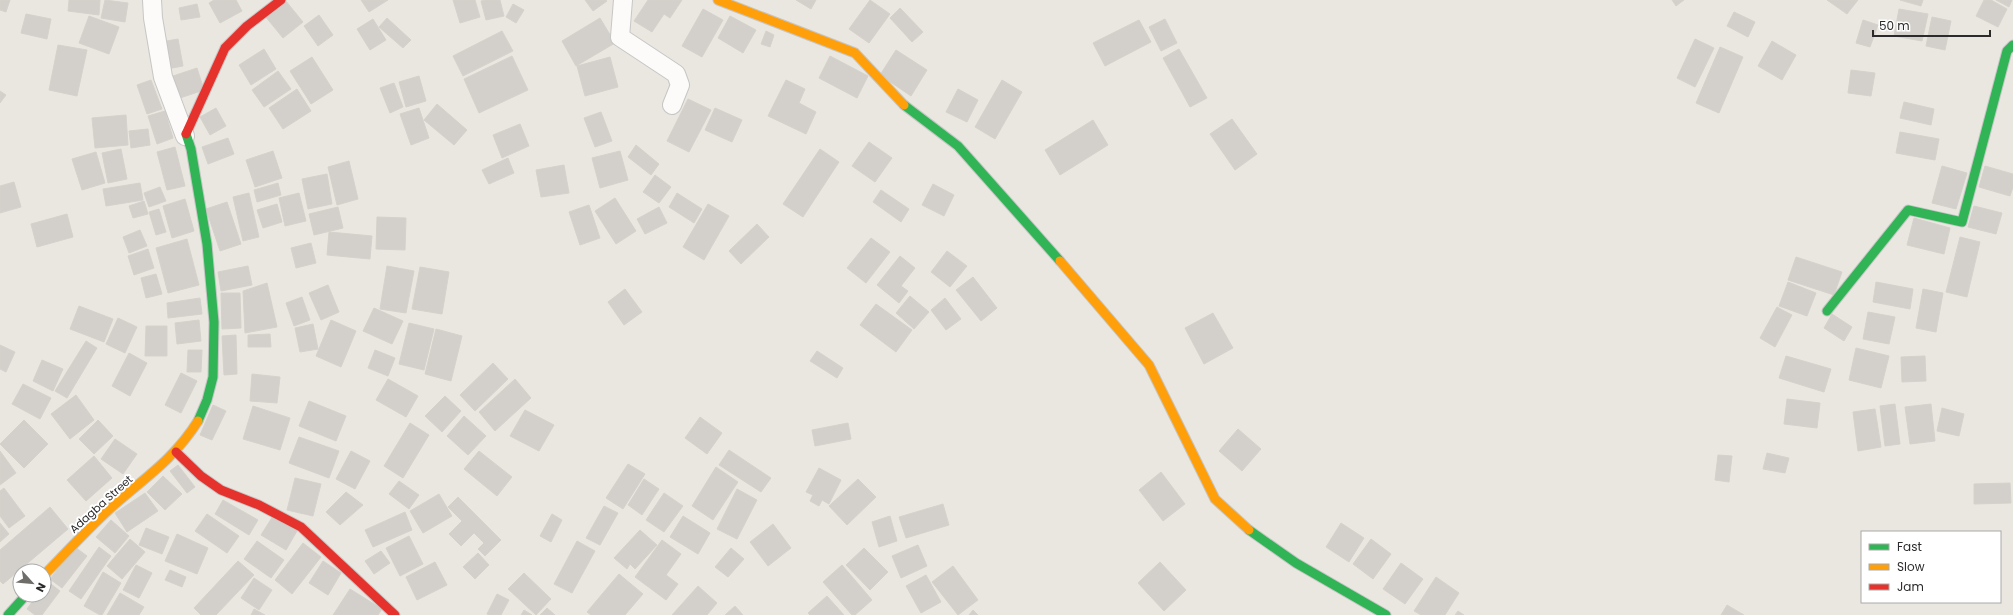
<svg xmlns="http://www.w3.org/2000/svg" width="2013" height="615" font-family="Poppins,sans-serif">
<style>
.building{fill:#d3d0cb;stroke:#d5d2cc}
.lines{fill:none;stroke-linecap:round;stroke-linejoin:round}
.street-casing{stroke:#c7c6c6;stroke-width:20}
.fast-casing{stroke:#c7c6c6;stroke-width:11}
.slow-casing{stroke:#c7c6c6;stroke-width:11}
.jam-casing{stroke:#c7c6c6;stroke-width:11}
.street{stroke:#fcfbfa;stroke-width:18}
.fast{stroke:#30b455;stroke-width:9}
.slow{stroke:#ff9f0a;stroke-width:9}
.jam{stroke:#e5322d;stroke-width:9}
.labels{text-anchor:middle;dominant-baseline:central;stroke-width:4;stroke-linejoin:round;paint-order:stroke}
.street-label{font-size:11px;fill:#2b2b2b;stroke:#fff}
</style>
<rect width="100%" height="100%" fill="#eae7e0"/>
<path class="building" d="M0,0h10l-4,12 -6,-2z
M69,0h31l-1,15 -31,-4z
M105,0l23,3 -3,19 -24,-4z
M214,0h22l6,11 -22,12 -11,-20z
M285,0l18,22 -20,16 -18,-22z
M361,0h27l-19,12z
M453,0h22l5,17 -20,6z
M485,0h15l4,16 -18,4 -5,-19z
M585,0h21l1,1 -14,10z
M648,0h34l-12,18 -6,-4 -12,18 -18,-11z
M796,0h20l-5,9z
M870,0l20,14 -21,29 -20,-14z
M1672,0h12l-8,6z
M1827,0h31l-11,14z
M1900,0h23l-2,6z
M1984,0h7l16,9 -9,18 -22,-11z
M1996,0h16l-3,7z
M197,4l3,13 -19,3 -2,-12z
M513,4l11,6 -8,13 -10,-6z
M900,8l23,24 -11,10 -22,-24z
M703,9l20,11 -21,37 -20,-11z
M1899,9l29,5 -6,27 -28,-5z
M1734,12l21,10 -7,15 -21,-11z
M26,14l25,5 -4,20 -26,-6z
M319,15l14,20 -15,11 -14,-20z
M89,16l30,11 -10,27 -30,-11z
M730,16l26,14 -13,23 -25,-15z
M1932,17l19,4 -6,29 -19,-4z
M387,18l24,22 -8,8 -24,-21z
M600,18l15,25 -39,23 -14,-25z
M373,19l13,21 -16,10 -13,-21z
M1165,19l12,24 -16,8 -12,-24z
M1139,20l12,22 -46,24 -12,-23z
M1863,20l15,5 -8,22 -14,-4z
M502,31l11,20 -50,25 -10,-20z
M766,31l8,4 -4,12 -9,-3z
M178,39l5,27 -16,3 -6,-27z
M1695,39l19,9 -19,39 -18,-9z
M1772,41l24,14 -14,25 -24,-14z
M58,45l29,5 -10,46 -28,-6z
M1720,47l23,10 -24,56 -23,-10z
M264,49l12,20 -25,16 -12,-20z
M1179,49l28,49 -17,9 -27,-49z
M896,50l31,20 -16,26 -31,-21z
M512,56l16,34 -49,23 -15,-34z
M830,56l38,20 -11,22 -38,-20z
M312,57l21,33 -22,14 -21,-33z
M610,57l8,30 -33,9 -8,-30z
M197,68l7,22 -27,9 -7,-22z
M1851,70l24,3 -4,23 -23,-3z
M278,71l13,18 -27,18 -12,-17z
M419,76l7,25 -20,6 -7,-25z
M151,80l11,29 -15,5 -10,-29z
M786,80l19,9 -6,14 17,9 -10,22 -38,-18z
M1002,80l20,12 -27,47 -20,-12z
M394,83l9,24 -13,6 -10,-25z
M297,89l14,22 -28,18 -14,-21z
M958,89l20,11 -11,22 -21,-10z
M0,91l6,4 -6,8z
M688,99l23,11 -22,42 -22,-11z
M1904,102l30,7 -3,16 -31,-7z
M437,104l30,26 -13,15 -30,-25z
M216,108l10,18 -16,9 -10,-18z
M419,108l10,30 -18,7 -11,-31z
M715,108l27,12 -10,22 -27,-12z
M165,111l8,27 -16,6 -9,-28z
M601,112l11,29 -17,6 -11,-29z
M126,115l2,30 -33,3 -3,-30z
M1232,119l25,35 -22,16 -25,-36z
M1093,120l15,25 -48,30 -15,-25z
M520,124l9,22 -27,12 -9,-23z
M148,129l2,16 -19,3 -2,-17z
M1900,132l39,7 -4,21 -39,-7z
M228,138l6,16 -26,10 -6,-17z
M869,142l23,16 -17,24 -23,-16z
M636,145l23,19 -8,11 -23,-18z
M175,147l10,39 -18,4 -10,-38z
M121,149l6,30 -19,4 -6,-30z
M820,149l19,13 -36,55 -20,-13z
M273,151l9,27 -27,9 -9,-27z
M620,151l8,29 -28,8 -8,-30z
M96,152l9,31 -23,7 -10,-31z
M508,158l6,15 -25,11 -7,-14z
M349,161l9,38 -21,6 -9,-38z
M564,165l5,28 -28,4 -5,-27z
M1942,166l25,7 -11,36 -24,-6z
M1985,166l28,8v13l-3,9 -31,-9z
M327,174l5,30 -24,5 -6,-30z
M655,175l16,12 -12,16 -16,-11z
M14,182l7,25 -21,6v-27z
M140,183l3,17 -37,6 -3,-17z
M278,183l3,12 -24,7 -3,-12z
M933,184l21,11 -10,21 -22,-11z
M160,187l6,14 -17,6 -5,-14z
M881,190l28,19 -8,13 -28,-20z
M249,193l10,44 -16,4 -10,-44z
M299,193l7,28 -21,5 -6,-28z
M677,193l25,16 -8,14 -25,-16z
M615,198l21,33 -20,13 -21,-33z
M185,199l9,32 -22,7 -9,-32z
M144,201l4,13 -15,4 -4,-12z
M227,202l14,42 -21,7 -14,-42z
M277,204l5,18 -19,6 -6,-18z
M708,204l21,12 -25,44 -21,-13z
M589,205l11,33 -20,7 -11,-33z
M1974,206l28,7 -6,21 -28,-7z
M338,207l5,21 -29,7 -5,-21z
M659,207l8,16 -22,11 -8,-15z
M159,209l7,23 -10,3 -7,-23z
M67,214l6,23 -36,10 -6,-23z
M377,217l29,1 -1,32 -29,-1z
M1914,218l36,10 -6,26 -37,-9z
M757,224l12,13 -28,27 -12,-13z
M140,230l7,16 -18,7 -6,-16z
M329,232l43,4 -2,23 -43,-4z
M1960,237l20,5 -13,55 -21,-5z
M871,238l19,14 -24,31 -19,-15z
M187,239l12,46 -31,8 -12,-45z
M311,243l5,20 -20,5 -5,-20z
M148,249l6,19 -20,7 -6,-19z
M947,251l20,15 -17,21 -19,-15z
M900,256l15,12 -14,18 7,5 -9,12 -22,-18z
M1796,257l46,15 -8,23 -46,-15z
M248,266l4,19 -31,6 -3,-19z
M387,266l27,5 -8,42 -26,-4z
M420,267l29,5 -7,42 -30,-5z
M156,274l6,20 -16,4 -5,-20z
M973,277l24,31 -16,13 -25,-31z
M1788,282l28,11 -9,23 -28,-10z
M1876,282l37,7 -3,20 -37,-7z
M267,283l10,44 -32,6 -2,-42z
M328,285l11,27 -18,8 -12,-27z
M625,289l17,23 -18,13 -16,-23z
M1923,289l20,4 -7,39 -20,-4z
M221,293h19l1,35 -19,1z
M910,296l19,16 -15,17 -18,-16z
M302,297l8,23 -16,6 -8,-23z
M200,298l2,16 -34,4 -1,-15z
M945,298l16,21 -15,11 -15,-20z
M876,304l36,26 -16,22 -36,-27z
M79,306l34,13 -9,23 -34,-13z
M1777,307l15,8 -17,32 -15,-9z
M374,308l29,13 -11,23 -29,-13z
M1868,312l27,5 -6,27 -26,-5z
M1213,313l20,35 -29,16 -19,-36z
M1832,314l20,13 -8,14 -20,-13z
M118,318l19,9 -12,26 -19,-9z
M199,320l2,21 -24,3 -2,-21z
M331,320l25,11 -15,36 -25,-11z
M409,323l25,6 -10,41 -25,-6z
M313,324l5,25 -18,3 -5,-24z
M146,326h21v30h-22z
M436,329l26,7 -11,45 -26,-7z
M270,334l1,13h-23v-12z
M236,335l1,39 -13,1 -2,-39z
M86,341l11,7 -30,50 -12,-7z
M0,345l15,7 -9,20 -6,-3z
M1856,348l33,8 -8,32 -32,-8z
M188,350h14l-1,22h-14z
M375,350l20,8 -7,18 -20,-8z
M817,351l26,17 -6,10 -27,-17z
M129,353l18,10 -17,33 -18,-10z
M1786,356l45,13 -7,23 -45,-14z
M1925,356l1,25 -24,1 -1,-25z
M42,360l21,9 -10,22 -20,-10z
M493,363l15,16 -33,32 -15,-16z
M181,373l16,8 -16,32 -16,-8z
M252,374l28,3 -3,26 -27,-2z
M388,379l30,17 -12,21 -30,-17z
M515,379l16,19 -36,33 -16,-19z
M23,384l28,14 -11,21 -28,-15z
M76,395l18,25 -24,19 -19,-25z
M445,396l16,15 -19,21 -17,-16z
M1787,399l33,4 -3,25 -33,-4z
M309,401l37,15 -10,25 -37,-15z
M1895,404l5,40 -15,2 -5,-40z
M1931,404l4,37 -25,3 -5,-37z
M213,405l13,6 -14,29 -12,-5z
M253,406l37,12 -10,32 -37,-11z
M1942,408l22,6 -5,22 -22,-5z
M1875,409l6,38 -23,4 -5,-39z
M525,410l29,15 -15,26 -29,-15z
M464,416l22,20 -18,19 -21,-19z
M700,417l22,16 -15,21 -22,-16z
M24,420l24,24 -24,24 -24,-24z
M98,420l15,16 -19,18 -15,-15z
M410,423l19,12 -26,43 -19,-12z
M848,423l3,16 -36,7 -3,-16z
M1238,429l23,20 -19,22 -23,-20z
M299,437l40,14 -10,27 -40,-15z
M115,439l22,15 -14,20 -22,-15z
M729,450l42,28 -10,14 -42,-27z
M0,451l16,22 -16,12z
M351,451l19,10 -15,28 -19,-10z
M479,451l33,26 -15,19 -33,-27z
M1767,453l22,5 -4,15 -22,-4z
M1718,455l14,1 -3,26 -14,-2z
M94,456l18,22 -26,23 -19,-21z
M628,464l17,10 -22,35 -17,-11z
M178,465l17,22 -8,6 -17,-22z
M716,467l22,15 -25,38 -21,-14z
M819,468l22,12 -12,24 -7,-4 -3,6 -9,-5 3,-6 -7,-3z
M1161,472l24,32 -22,17 -24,-31z
M163,476l19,18 -17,16 -18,-18z
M295,478l26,6 -8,32 -26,-6z
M644,479l15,10 -17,26 -14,-10z
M858,479l18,18 -29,28 -18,-19z
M399,481l20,14 -10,14 -20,-15z
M2010,483l1,20 -37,1v-20z
M4,488l21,28 -16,12 -9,-12v-25z
M737,489l20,11 -20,39 -20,-10z
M346,492l17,13 -23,20 -14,-13z
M145,493l13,18 -31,21 -12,-19z
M664,493l19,13 -19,26 -18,-12z
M439,494l13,22 -29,17 -13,-22z
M458,497l43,43 -16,16 -7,-7 6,-6 -10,-10 -13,13 -12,-12 13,-13 -14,-14z
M223,500l35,20 -9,15 -34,-21z
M943,504l6,21 -43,13 -7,-21z
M604,506l14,7 -18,32 -14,-7z
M50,507l18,22 -65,55 -3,-3v-31z
M405,512l7,18 -39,17 -8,-17z
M207,514l32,22 -12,17 -32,-22z
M552,514l10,6 -11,22 -11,-6z
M273,516l24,15 -11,19 -25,-15z
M683,516l27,17 -12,21 -28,-17z
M890,516l7,25 -18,6 -7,-25z
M111,520l18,16 -14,17 -19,-16z
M0,523l9,11 -9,8z
M1341,523l23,15 -15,24 -23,-15z
M773,524l18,24 -23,18 -18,-24z
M146,528l23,9 -7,17 -23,-9z
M640,530l17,15 -22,24 -5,-5 -3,5 -13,-11z
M177,534l31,14 -11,26 -32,-13z
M409,536l14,28 -23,12 -14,-28z
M130,539l15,13 -23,27 -15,-13z
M1371,539l20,15 -18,25 -20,-15z
M662,540l19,14 -15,21 12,9 -12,16 -31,-23z
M257,541l27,19 -13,18 -27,-19z
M577,541l18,10 -23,42 -18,-9z
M303,543l18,14 -29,37 -17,-14z
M918,545l9,21 -26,12 -9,-22z
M75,547l12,9 -25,32 -12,-9z
M99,547l12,9 -30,43 -12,-8z
M731,548l13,11 -16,18 -13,-10z
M864,548l24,24 -18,18 -24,-25z
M381,551l9,12 -16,11 -9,-13z
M478,553l11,12 -14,14 -12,-12z
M238,561l16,14 -38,40h-15l-7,-7z
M323,561l18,12 -13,22 -19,-12z
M435,562l12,23 -30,15 -11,-23z
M1160,562l26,28 -22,21 -26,-28z
M1401,563l22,16 -18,25 -22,-15z
M136,565l16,8 -13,25 -16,-8z
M842,565l30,35 -17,15h-3l-29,-33z
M953,566l25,34 -20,15 -26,-33z
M170,570l16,7 -4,10 -17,-7z
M103,572l18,11 -19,32h-2l-16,-9z
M524,573l27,26 -15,16 -28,-26z
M619,574l24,20 -18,21h-34l-4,-3z
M926,575l15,27 -20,11 -15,-27z
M1436,577l23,16 -14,22h-24l-7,-4z
M254,578l18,12 -13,20 -18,-12z
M47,581l13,10 -18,24h-7l-8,-6 10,-14h7v-10z
M698,586l19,17 -10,12h-35z
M350,589l32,20 -4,6h-45z
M120,593l24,14 -5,8h-32z
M497,594l12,6 -8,15h-12l-2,-1z
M827,596l17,19h-34l-2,-2z
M1727,605l17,10h-23z
M735,606l8,9h-18z
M547,608l8,7h-15z
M254,609l11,6h-14z
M524,610l8,5h-11z
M973,610l5,5h-9z
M1458,611l6,4h-9z"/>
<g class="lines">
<defs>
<path id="street" d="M152,0l1,18 10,59 22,59
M623,0l-3,37 56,37 4,11 -8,20"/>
<path id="fast" d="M904,105l54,41 102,115
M186,134l5,15 16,95 7,78 -1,55 -6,23 -9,21
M1827,311l81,-101 54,12 45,-171 6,-6
M1249,530l47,33 90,52
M8,615l18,-20"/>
<path id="slow" d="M718,0l137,53 49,52
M1060,261l89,104 66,134 34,31
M44,575c23,-23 45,-48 70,-70 32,-28 60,-46 84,-84"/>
<path id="jam" d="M186,134l39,-86 22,-22 34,-26
M176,452l25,24 20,14 38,15 42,22 94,88"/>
</defs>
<use href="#street" class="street-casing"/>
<use href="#fast" class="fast-casing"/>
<use href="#slow" class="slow-casing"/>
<use href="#jam" class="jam-casing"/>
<use href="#street" class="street"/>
<use href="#fast" class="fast"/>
<use href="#slow" class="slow"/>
<use href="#jam" class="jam"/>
</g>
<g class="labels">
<g class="street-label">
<text transform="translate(101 504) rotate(-42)">Adagba Street</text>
</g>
</g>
<rect x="1861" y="531" width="140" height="72" fill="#ffffff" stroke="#aaaaaa"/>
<rect x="1869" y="544" width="20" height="6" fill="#30b455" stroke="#aaaaaa"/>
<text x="1897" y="551" font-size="12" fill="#2b2b2b">Fast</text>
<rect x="1869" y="564" width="20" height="6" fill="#ff9f0a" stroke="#aaaaaa"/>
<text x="1897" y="571" font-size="12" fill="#2b2b2b">Slow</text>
<rect x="1869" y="584" width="20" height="6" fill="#e5322d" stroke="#aaaaaa"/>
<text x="1897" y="591" font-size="12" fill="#2b2b2b">Jam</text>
<g transform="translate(32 583) rotate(117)"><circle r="19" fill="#ffffff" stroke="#aaaaaa"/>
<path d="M0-3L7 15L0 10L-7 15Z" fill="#6e6d6a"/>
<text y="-6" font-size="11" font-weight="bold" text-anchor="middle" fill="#2b2b2b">N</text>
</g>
<path d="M1873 30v6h117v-6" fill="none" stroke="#2b2b2b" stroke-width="2"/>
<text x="1879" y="30" font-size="12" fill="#2b2b2b" stroke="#ffffff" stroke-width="3" paint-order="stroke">50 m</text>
</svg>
